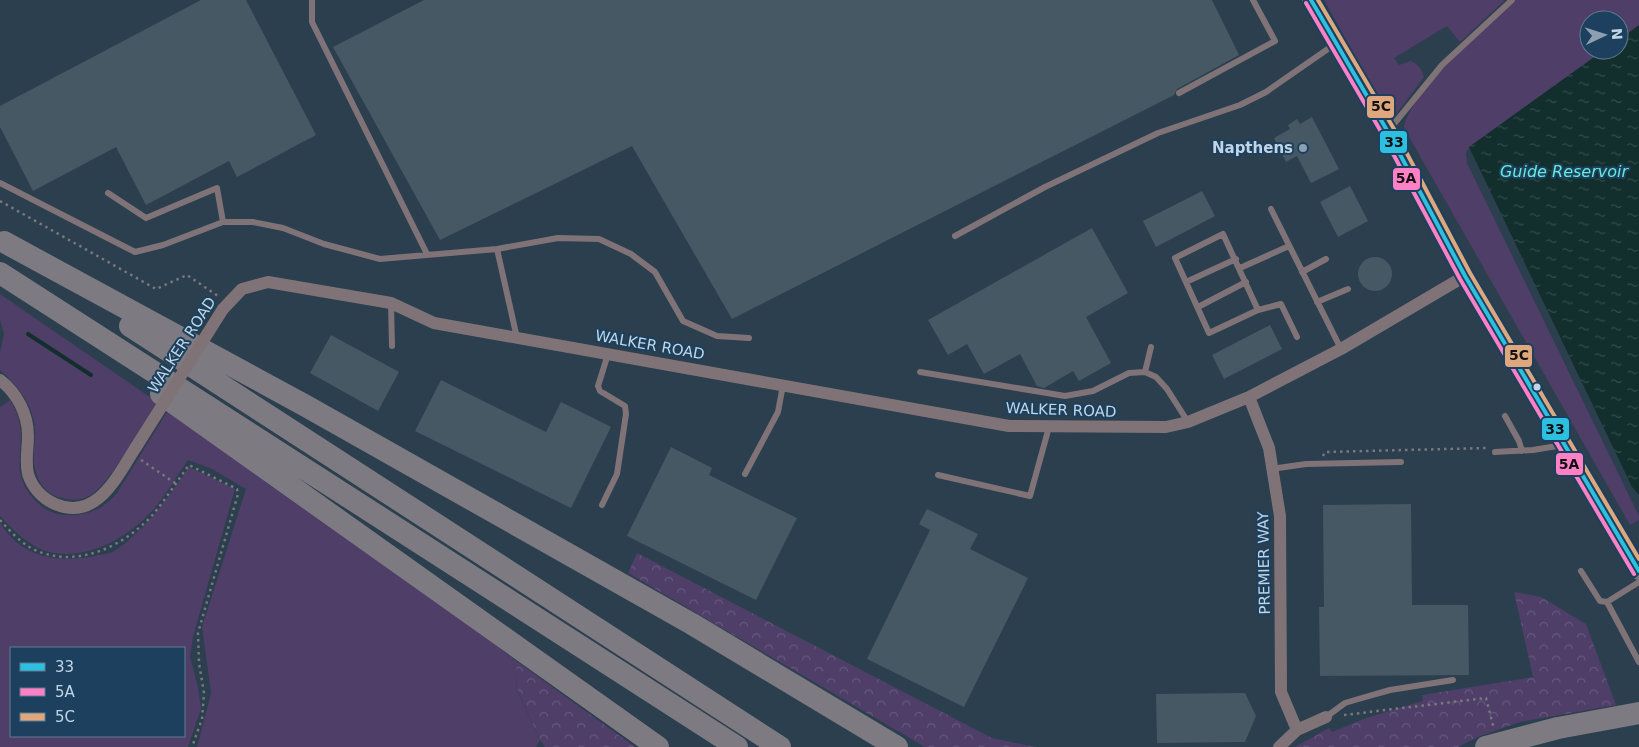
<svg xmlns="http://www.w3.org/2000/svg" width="1639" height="747" font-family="'DejaVu Sans',sans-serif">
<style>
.grass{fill:#4e3e68;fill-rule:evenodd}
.forest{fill:url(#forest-crowns)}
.water{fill:url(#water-ripples)}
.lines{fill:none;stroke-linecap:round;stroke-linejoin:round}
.stream{stroke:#132f2d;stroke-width:4}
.building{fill:#465864}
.path{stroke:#7a777e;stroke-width:2.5;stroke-dasharray:2.5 4;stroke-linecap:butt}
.lane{stroke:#7f7378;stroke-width:6}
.street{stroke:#7f7378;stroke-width:12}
.secondary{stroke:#7f757c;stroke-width:18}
.highway{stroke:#7d7a81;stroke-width:22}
.street-bridge{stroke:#7f7378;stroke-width:12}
.bus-1-casing{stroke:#1c405d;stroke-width:8}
.bus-2-casing{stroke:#1c405d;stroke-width:8}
.bus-3-casing{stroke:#1c405d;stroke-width:8}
.bus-1{stroke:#2dbfdf;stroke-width:4}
.bus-2{stroke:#ff80c5;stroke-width:4}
.bus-3{stroke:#dfa77e;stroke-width:4}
.poi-dot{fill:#8ca0b1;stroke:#1c405d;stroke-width:2}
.bus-dot{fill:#c1d5e7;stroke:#1c405d;stroke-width:2}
.labels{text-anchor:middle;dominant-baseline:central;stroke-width:4;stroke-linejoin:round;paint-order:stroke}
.poi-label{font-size:15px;font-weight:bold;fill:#c1d5e7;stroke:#1c405d;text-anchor:end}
.street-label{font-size:15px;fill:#c1d5e7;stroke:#1c405d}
.water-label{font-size:16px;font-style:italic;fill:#68eadb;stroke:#1c405d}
.line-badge{stroke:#1c405d;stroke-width:2}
.pale-badge-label{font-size:14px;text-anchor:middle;font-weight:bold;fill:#111}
</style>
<defs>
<pattern id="forest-crowns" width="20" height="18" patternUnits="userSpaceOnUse" patternTransform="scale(1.25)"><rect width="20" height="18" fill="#4e3e68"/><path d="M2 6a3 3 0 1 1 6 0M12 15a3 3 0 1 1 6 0" fill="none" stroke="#66597e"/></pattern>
<pattern id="water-ripples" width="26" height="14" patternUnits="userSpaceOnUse" patternTransform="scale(1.25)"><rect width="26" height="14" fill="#132f2d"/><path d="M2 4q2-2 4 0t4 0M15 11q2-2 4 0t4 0" fill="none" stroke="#344c4b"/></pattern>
</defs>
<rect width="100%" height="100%" fill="#2b3f4e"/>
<path class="grass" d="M1324,0h181l-45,42 -13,-16 -53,32 5,7 12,-4c6,2 12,10 13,16l-33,44z
M1516,0h123v25l-20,15v-20h-30v30h15l-135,97 -3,7 1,9 172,353v4l-9,5 -226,-397c5,-36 84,-102 112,-128z
M0,294l157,108c-13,20 -48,83 -66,93 -11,6 -21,6 -33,2 -13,-4 -20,-15 -23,-28 -3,-11 0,-23 0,-34 1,-27 -16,-48 -35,-65v-18l4,-18 -4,-14z
M10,400c4,7 9,16 10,25 3,15 -2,31 0,46 3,22 24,44 47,44 21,1 36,-6 50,-22l51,-83 301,214 46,36 2,30 23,50 -4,7h-339l14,-54 -9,-66 44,-138 -34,-20 -24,-9c-12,17 -22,36 -36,51 -24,27 -66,50 -103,41 -19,-5 -36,-22 -49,-36v-109z
M189,467l46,22 -42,148 -3,20 8,30 3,22 -13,38h-188v-224c22,35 57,40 94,33 7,-2 17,-2 22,-6 32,-23 51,-51 73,-83zM11,648h173v88h-173z"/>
<path class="forest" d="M637,553l355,185 43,9h-110l-297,-174z
M1514,592l27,5 45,27 30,81 -96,17 -40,14 -22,11h-163l34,-19 3,4 34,-14 57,-17 -1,-6 111,-18z
M515,660l120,87h-90l-5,-7 -23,-51z"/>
<path class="water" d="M1639,25v470l-7,-8 -163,-340 135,-97h15v-10z"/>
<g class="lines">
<path class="stream" d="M28,334l63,41"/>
</g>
<path class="building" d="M201,0h45l70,135 -79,42 -8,-16 -83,44 -30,-58 -83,44 -33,-64v-21z
M424,0h788l27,55 -62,34 -3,6 -442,224 -100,-173 -192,94 -107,-193z
M1312,117l27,52 -28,14 -14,-27 -11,6 -12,-24 16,-9 -2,-4 9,-6 3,5z
M1350,186l18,35 -30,16 -18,-35z
M1202,191l13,25 -59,31 -13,-26z
M1092,228l36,65 -42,24 25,46 -32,18 -6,-10 -29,17 -7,-2 -17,-32 -36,20 -17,-30 -19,11 -20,-35z
M1358 274a17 17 0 1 1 34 0a17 17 0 1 1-34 0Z
M1270,325l12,24 -58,30 -12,-24z
M331,335l68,37 -21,39 -68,-38z
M441,380l105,52 15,-30 50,25 -40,81 -156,-77z
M671,447l41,21 -3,7 88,43 -41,82 -129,-64z
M1411,504l1,101h56l1,70 -149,1 -1,-69h5l-1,-102z
M927,509l51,25 -8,15 58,29 -64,129 -97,-48 63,-129 -11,-6z
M1245,693l11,23 -11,26 -88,1 -1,-49z"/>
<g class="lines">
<path class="path" d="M0,201l156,88 31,-14 31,21
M1323,456l2,-4 162,-4
M141,460l34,23
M0,520c9,10 19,21 31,28 44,23 95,-2 124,-36 12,-15 23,-32 34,-47l48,24 1,5 -40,139 1,30 5,30 -2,26 -10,28
M1344,715l142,-17 8,31"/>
<path class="lane" d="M312,0v22l115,232
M1179,93l96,-52 -22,-41
M1389,130l53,-65 70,-65
M0,183l135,69 28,-7 60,-23h30l30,6 41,16 56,15 117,-10 20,89
M108,193l38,25 71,-30 6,34
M1271,209l70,140
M1223,234l35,76 -49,23 -34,-75z
M955,236l90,-49 113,-54 82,-28 26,-13 69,-48
M497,249l61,-11 41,1 32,15 24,18 28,49 34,15 32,2
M1240,268l49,-22
M1302,272l24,-13
M1186,282l50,-23
M1317,302l31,-13
M391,303l1,43
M1198,307l48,-25
M1258,310l23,-6 16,33
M920,372l145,24 28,-5 36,-18 16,-1 11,5 11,12 21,33
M1145,372l6,-25
M1505,416l14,25 3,10
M1495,452l38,-2 30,-5
M1271,469l35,-5 95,-2
M745,474l33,-62 5,-27
M938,475l92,21 19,-69
M602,505l15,-31 9,-60 -1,-8 -25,-15 -2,-5 10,-32
M1581,571l19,30 7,1 32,60
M1607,602l32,-20
M1326,717l19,-14 10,-3 35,-10 63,-10"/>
<path class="street" d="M223,309l19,-20 26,-7 123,21 43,20 575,103 157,1 22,-5 61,-25 92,-48 124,-73
M0,380c17,13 28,34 28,56 0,13 -3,25 0,38 4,13 14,24 27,30 42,18 62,-28 81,-57
M1249,397l20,51 11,68 1,176 16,38
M1279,747l18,-17 29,-13"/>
<path class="secondary" d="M1311,0l77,132 77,144 174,295"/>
<path class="highway" d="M4,242l302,164 386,218 205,123
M0,273l737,474
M130,326l650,421
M161,394l497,353
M1486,747l72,-19 81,-15"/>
<path class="street-bridge" d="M136,447l87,-138"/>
<defs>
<path id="bus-1" d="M1311,0l77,132 77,144 174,295"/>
<path id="bus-2" d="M1306,3l77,132 77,144 174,295"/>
<path id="bus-3" d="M1318,0l76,129 76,144 169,286"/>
</defs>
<use href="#bus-1" class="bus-1-casing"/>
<use href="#bus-2" class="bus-2-casing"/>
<use href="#bus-3" class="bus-3-casing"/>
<use href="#bus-1" class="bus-1"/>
<use href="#bus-2" class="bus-2"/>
<use href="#bus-3" class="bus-3"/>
</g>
<circle class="poi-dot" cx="1303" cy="148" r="5"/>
<circle class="bus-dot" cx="1537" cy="387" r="4.5"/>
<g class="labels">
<g class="poi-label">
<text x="1293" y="148">Napthens</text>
</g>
<g class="street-label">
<text transform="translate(182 345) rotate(-57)">WALKER ROAD</text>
<text transform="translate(650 345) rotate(10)">WALKER ROAD</text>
<text transform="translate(1061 410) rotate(2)">WALKER ROAD</text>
<text transform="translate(1264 563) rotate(-91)">PREMIER WAY</text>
</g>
<g class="water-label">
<text x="1564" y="171">Guide Reservoir</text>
</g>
</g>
<g class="line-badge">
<rect x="1366" y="95" width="29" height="24" rx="5" fill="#dfa77e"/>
<rect x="1379" y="130" width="29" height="24" rx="5" fill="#2dbfdf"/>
<rect x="1392" y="167" width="29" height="24" rx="5" fill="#ff80c5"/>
<rect x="1504" y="344" width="29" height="24" rx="5" fill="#dfa77e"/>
<rect x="1541" y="417" width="29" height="24" rx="5" fill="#2dbfdf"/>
<rect x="1555" y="452" width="29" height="24" rx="5" fill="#ff80c5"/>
</g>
<g class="pale-badge-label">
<text x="1381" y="111">5C</text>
<text x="1394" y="147">33</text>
<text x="1406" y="183">5A</text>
<text x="1519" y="360">5C</text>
<text x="1555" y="434">33</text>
<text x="1569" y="469">5A</text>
</g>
<rect x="10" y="647" width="175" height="90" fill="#1c405d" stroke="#5e7c94"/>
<rect x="20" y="663" width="25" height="8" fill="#2dbfdf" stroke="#5e7c94"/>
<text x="55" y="672" font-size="15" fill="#c1d5e7">33</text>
<rect x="20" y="688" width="25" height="8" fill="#ff80c5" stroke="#5e7c94"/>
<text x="55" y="697" font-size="15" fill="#c1d5e7">5A</text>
<rect x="20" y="713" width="25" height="8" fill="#dfa77e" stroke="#5e7c94"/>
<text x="55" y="722" font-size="15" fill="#c1d5e7">5C</text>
<g transform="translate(1604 35) rotate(86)"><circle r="24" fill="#1c405d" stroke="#5e7c94"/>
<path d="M0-4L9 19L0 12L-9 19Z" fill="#8ca0b1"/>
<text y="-8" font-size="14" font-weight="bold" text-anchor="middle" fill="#c1d5e7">N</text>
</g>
</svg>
